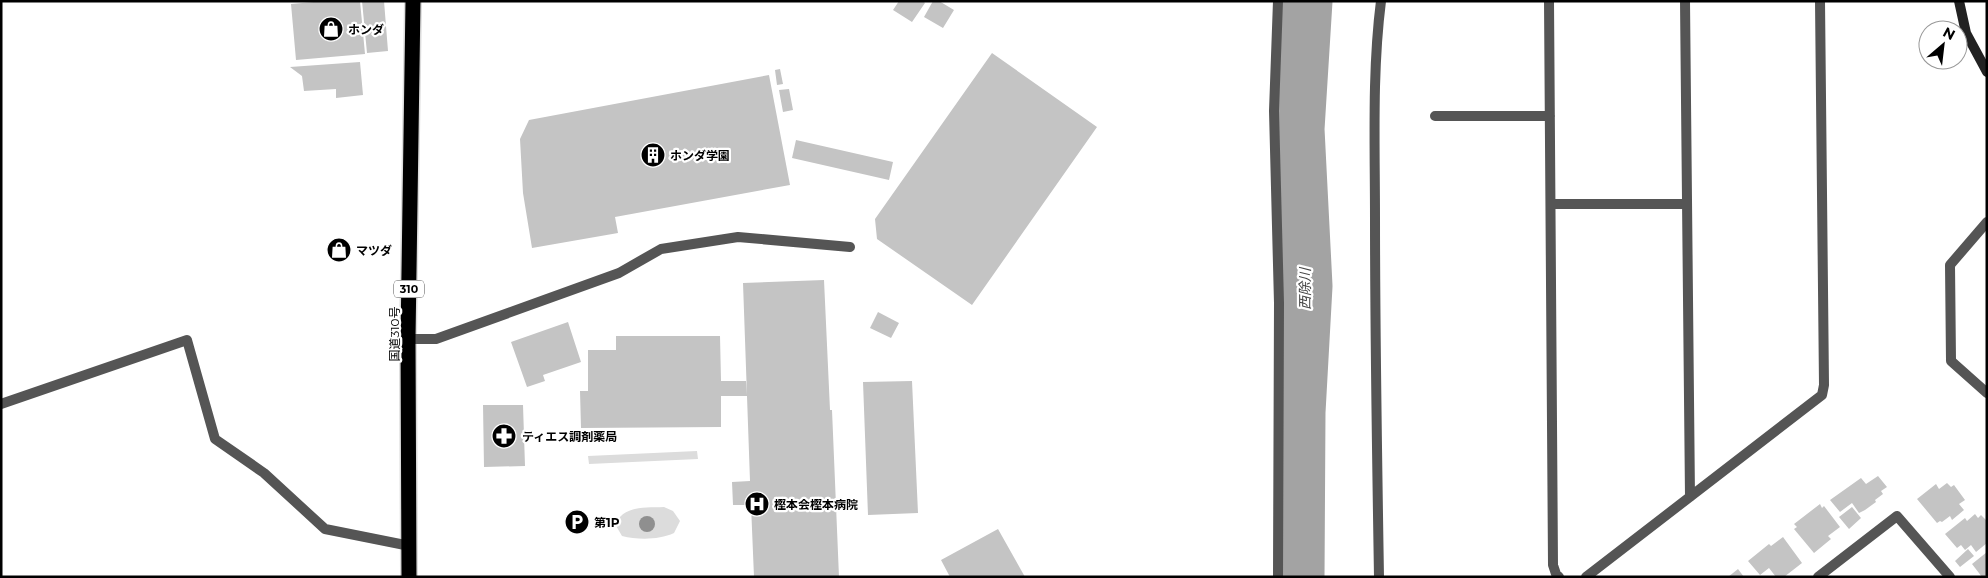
<svg xmlns="http://www.w3.org/2000/svg" width="1988" height="578" font-family="Montserrat,'Noto Sans JP',sans-serif">
<style>
.green{fill:#dcdcdc}
.lines{fill:none;stroke-linecap:round;stroke-linejoin:round}
.river{stroke:#a3a3a3;stroke-width:51}
.building{fill:#c4c4c4}
.highway-casing{stroke:#dbdbdb;stroke-width:18}
.street{stroke:#555;stroke-width:10}
.secondary{stroke:#222;stroke-width:10}
.highway{stroke:#000;stroke-width:15}
.tree{fill:#8f8f8f}
.labels{text-anchor:middle;dominant-baseline:central;stroke-width:4.5;stroke-linejoin:round;paint-order:stroke}
.shield{fill:#fff;stroke:#4c4c4c;stroke-width:1}
.shield-label{font-size:11px;font-weight:bold;fill:#000}
.poi-label{font-size:12px;font-weight:bold;fill:#000;stroke:#fff;text-anchor:start}
.street-label{font-size:12px;fill:#000;stroke:#fff}
.water-label{font-size:14px;font-style:italic;fill:#444;stroke:#fff}
</style>
<rect width="100%" height="100%" fill="#fff"/>
<path class="green" d="M697,451l1,8 -109,5 -1,-8z
M664,507l9,4 7,10 -6,12c-15,7 -36,7 -52,3l-7,-12c10,-19 29,-16 49,-17z"/>
<g class="lines">
<path class="river" d="M1299,577l1,-165 7,-126 -8,-157 8,-128"/>
</g>
<path class="building" d="M325,1h35l5,53 -69,6 -5,-56z
M362,1h22l4,50 -21,2z
M899,1h24l2,2 -13,19 -19,-12z
M933,1h6l15,9 -11,18 -19,-11z
M992,53l105,74 -125,178 -95,-66 -2,-20z
M360,62l3,33 -27,3v-9l-32,2 -2,-15 -12,-9z
M780,69l3,15 -6,1 -2,-15z
M769,75l21,110 -175,32 3,16 -86,15 -9,-55 -3,-54 9,-19z
M789,89l4,21 -10,2 -4,-22z
M796,140l97,22 -4,18 -97,-22z
M824,280l6,130h2l7,167h-85l-3,-72h-18l-1,-23 18,-1 -7,-198z
M878,312l21,11 -8,15 -21,-10z
M568,322l13,40 -38,13 2,6 -18,6 -16,-45z
M616,336h104l1,45h25l1,15h-26v31l-140,1 -1,-37h8v-41h28z
M912,381l6,132 -50,2 -5,-133z
M483,405h40l2,61 -41,1z
M1878,476l9,11 -6,4 2,3 -8,6 1,2 -11,8 -6,3 -7,-10 -12,9 -10,-12 31,-22 5,6z
M1947,483l4,4 3,-2 11,15 -6,4 5,6 -12,10 -2,-4 -8,6 -2,-1 -3,2 -20,-24 19,-15 3,5z
M1820,504l2,4 2,-2 16,21 -12,9 3,3 -17,14 -20,-24 3,-2 -3,-3z
M1852,507l9,11 -12,11 -10,-12z
M1975,514l3,4 3,-3 6,6v22l-11,9 -5,-7 -6,5 -4,-5 -4,3 -12,-14 20,-16 2,3z
M998,529l27,48h-75l-9,-17z
M1783,537l19,26 -18,14h-8l-7,-9 -9,7 -12,-14 21,-17 2,2z
M1968,549l6,7 -14,11 -5,-6z
M1987,552v23l-5,2 -10,-13z
M1738,569l6,8h-16z"/>
<g class="lines">
<defs>
<path id="highway" d="M409,577l-1,-238 5,-338"/>
</defs>
<use href="#highway" class="highway-casing"/>
<path class="street" d="M1549,1l4,564 3,9 3,3
M1685,1l5,496
M1435,116h115
M1551,204h136
M1987,222l-37,43 1,96 36,32
M408,339h28l183,-66 42,-24 77,-12 112,10
M1,404l186,-64 28,99 49,34 61,56 85,17
M1278,577l1,-274 -5,-192 4,-110
M1379,577c-2,-120 -4,-240 -4,-360 0,-72 -3,-145 6,-216
M1586,577l236,-182 2,-10 -4,-384
M1818,577l79,-61 53,61"/>
<path class="secondary" d="M1959,1l7,32 21,39"/>
<use href="#highway" class="highway"/>
</g>
<circle class="tree" cx="647" cy="524" r="8"/>
<defs>
<symbol id="shop-disc" viewBox="-11 -11 22 22"><circle r="9.5" fill="#000" stroke="#fff"/><path d="M-5-2.5h2.3a2.7 3.5 0 0 1 5.4 0H5L5.5 6h-11ZM-1.5-2.5h3a1.5 2.3 0 0 0-3 0Z" fill="#fff"/></symbol>
<symbol id="building-disc" viewBox="-11 -11 22 22"><circle r="9.5" fill="#000" stroke="#fff"/><path d="M-4-6H4V6H1V3H-1V6H-4ZM-2.5-4.3h1.7v1.8h-1.7ZM.8-4.3h1.7v1.8H.8ZM-2.5-1h1.7V.8h-1.7ZM.8-1h1.7V.8H.8Z" fill="#fff"/></symbol>
<symbol id="pharmacy-disc" viewBox="-11 -11 22 22"><circle r="9.5" fill="#000" stroke="#fff"/><path d="M-2-6h4v4h4v4h-4v4h-4v-4h-4v-4h4Z" fill="#fff"/></symbol>
<symbol id="hospital-disc" viewBox="-11 -11 22 22"><circle r="9.5" fill="#000" stroke="#fff"/><path d="M-5-5h3v3.5h4V-5h3V5h-3V1.5h-4V5h-3Z" fill="#fff"/></symbol>
<symbol id="parking-disc" viewBox="-11 -11 22 22"><circle r="9.5" fill="#000" stroke="#fff"/><path d="M-3.5-5.5H1a3.5 3.5 0 0 1 0 7H-1V5.5H-3.5ZM-1-3.4V-.6H.8a1.4 1.4 0 0 0 0-2.8Z" fill="#fff"/></symbol>
</defs>
<g fill-rule="evenodd">
<use href="#shop-disc" x="317" y="15" width="28" height="28"/>
<use href="#building-disc" x="639" y="141" width="28" height="28"/>
<use href="#shop-disc" x="325" y="236" width="28" height="28"/>
<use href="#pharmacy-disc" x="490" y="422" width="28" height="28"/>
<use href="#hospital-disc" x="743" y="490" width="28" height="28"/>
<use href="#parking-disc" x="563" y="508" width="28" height="28"/>
</g>
<g class="labels">
<rect class="shield" x="394" y="280.5" width="30" height="17" rx="4"/>
<g class="shield-label">
<text x="409" y="289">310</text>
</g>
<g class="poi-label">
<text x="348" y="29">ホンダ</text>
<text x="670" y="155">ホンダ学園</text>
<text x="356" y="250">マツダ</text>
<text x="522" y="436">ティエス調剤薬局</text>
<text x="774" y="504">樫本会樫本病院</text>
<text x="594" y="522">第1P</text>
</g>
<g class="street-label">
<text transform="translate(394 334) rotate(-90)">国道310号</text>
</g>
<g class="water-label">
<text transform="translate(1305 289) rotate(-90)">西除川</text>
</g>
</g>
<rect width="1988" height="578" fill="none" stroke="#000000" stroke-width="5"/>
<g transform="translate(1943 45) rotate(28)"><circle r="24" fill="#ffffff" stroke="#999999"/>
<path d="M0-4L9 19L0 12L-9 19Z" fill="#000000"/>
<text y="-8" font-size="14" font-weight="bold" text-anchor="middle" fill="#000000">N</text>
</g>
</svg>
